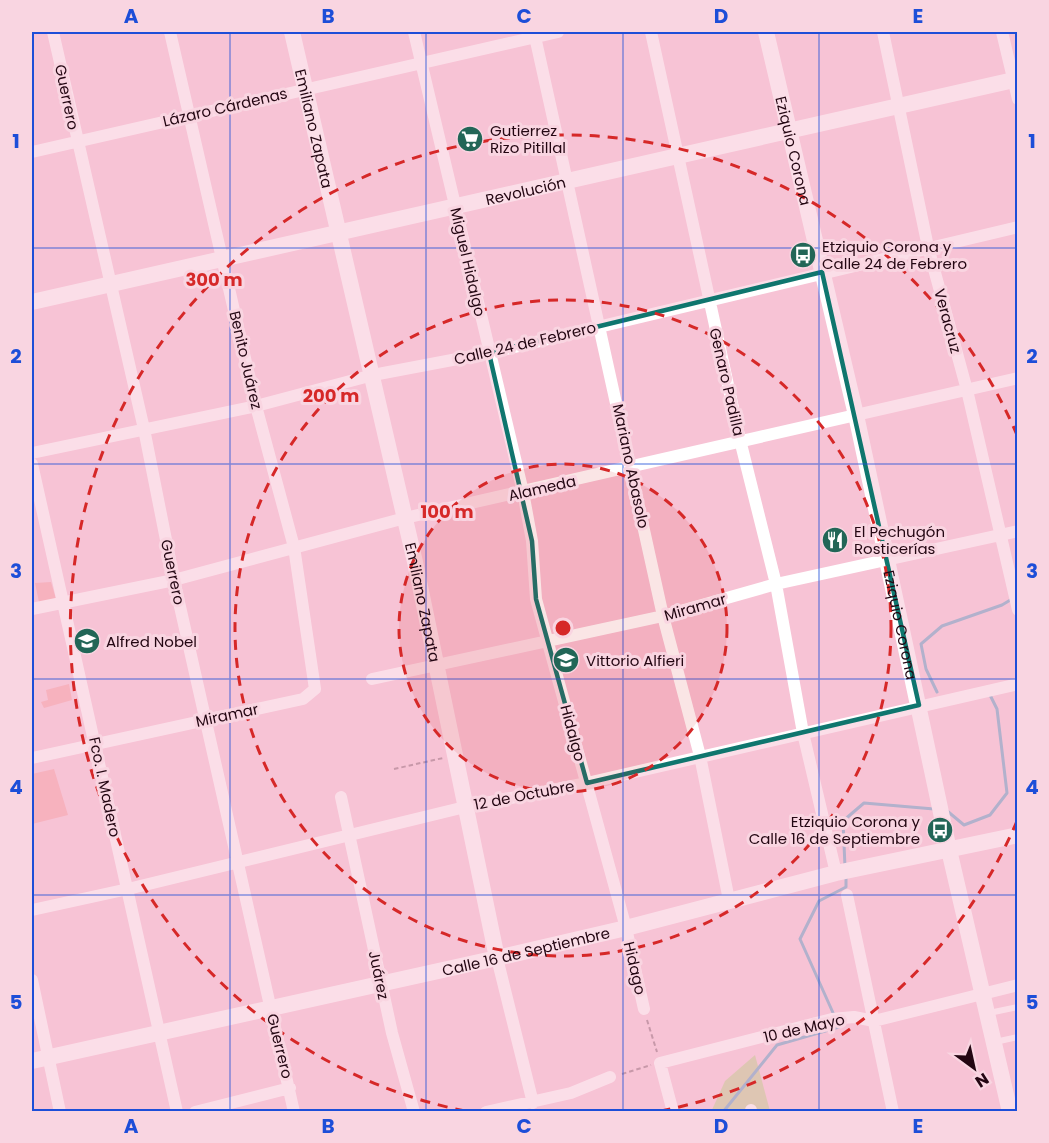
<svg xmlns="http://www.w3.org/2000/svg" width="1049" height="1143" font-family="Poppins,sans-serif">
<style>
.green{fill:#bfca8b}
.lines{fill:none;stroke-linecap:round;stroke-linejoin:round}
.stream{stroke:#5d9bc1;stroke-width:3}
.building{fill:#f59da2}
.path{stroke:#8d6574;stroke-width:2;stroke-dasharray:4.5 3;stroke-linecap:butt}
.lane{stroke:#fff;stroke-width:6}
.street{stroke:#fff;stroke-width:12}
.secondary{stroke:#fff;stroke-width:16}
.marked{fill:none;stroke:#0f766e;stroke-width:4.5;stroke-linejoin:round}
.grid{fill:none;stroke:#1d4ed8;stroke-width:1.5;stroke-opacity:0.55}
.ring{fill:none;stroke:#d62828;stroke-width:3;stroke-dasharray:10 8}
.labels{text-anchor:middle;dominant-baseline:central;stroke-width:6;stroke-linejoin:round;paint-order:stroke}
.street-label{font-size:15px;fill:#230612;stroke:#f9d5e1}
.poi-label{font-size:15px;fill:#230612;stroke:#f9d5e1;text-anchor:start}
.centre{fill:#d62828;stroke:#f9d5e1;stroke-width:3}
.ring-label{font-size:18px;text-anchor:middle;font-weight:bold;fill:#d62828;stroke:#f9d5e1;stroke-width:6;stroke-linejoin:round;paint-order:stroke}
.neatline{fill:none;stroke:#1d4ed8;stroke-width:2}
.grid-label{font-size:20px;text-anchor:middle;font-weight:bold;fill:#1d4ed8}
</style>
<rect width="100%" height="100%" fill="#f7c3d5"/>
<path class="green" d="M755,1055l15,56 -59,1 14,-31z"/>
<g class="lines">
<path class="stream" d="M937,692l-11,-23 -5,-25 21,-18 60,-21 10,-6
M946,810l18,15 26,-10 17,-22 -10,-84 -7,-14
M845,867l-2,-46 21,-18 70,6
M834,1015l-34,-76 19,-38 27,-14v-11
M723,1112l54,-67 62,-18 -3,-6"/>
</g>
<path class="building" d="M51,582l5,17 -17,3 -4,-19z
M69,684l3,16 -28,8 -3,-6 7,-2 -2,-10z
M54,769l14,46 -36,9v-50z"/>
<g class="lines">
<path class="path" d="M394,769l49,-11
M647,1020l10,32
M622,1074l29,-9"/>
<path class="lane" d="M989,1013l29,-6
M995,1042l23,-5"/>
<path class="street" d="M53,32l91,397 30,151 120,532
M414,32l109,460 9,49 4,58 90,329 18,81
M534,32l129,584 37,140 29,144
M651,32l89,408 36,144 27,149 33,140
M883,32l45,215 39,143 51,220
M1002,32l16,67
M32,152l526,-120
M32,453l224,-47 117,-31 116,-22 529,-126
M32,464l145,648
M32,609l142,-29 231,-62 613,-140
M372,679l291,-63 113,-32 242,-53
M32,758l271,-59 12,-10 -21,-142 -38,-141 -86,-374
M341,797l51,236 22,79
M847,895l46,217
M32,910l96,-21 337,-82 122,-24 431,-99
M497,958l36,145
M32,980l28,132
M751,1110v2
M195,1112l95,-24
M486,1112l85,-19 39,-16
M673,1112l-13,-49 172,-44 22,-2 20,4 144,-36"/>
<g class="secondary">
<path id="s1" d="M292,32l123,530 82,396"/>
<path id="s2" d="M766,32l90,383 93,435 61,262"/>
<path id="s3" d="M32,302l986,-223"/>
<path id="s4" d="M32,1061l465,-103 129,-30 210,-55 182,-38"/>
</g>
</g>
<path d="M0 0H1049V1143H0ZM822,272l97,433 -332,78 -51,-184 -4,-58 -43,-188z" fill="#f7c3d5" fill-opacity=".55" fill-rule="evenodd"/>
<path class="marked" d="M822,272l97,433 -332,78 -51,-184 -4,-58 -43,-188z"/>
<path class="grid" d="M230,32v1080M426,32v1080M623,32v1080M819,32v1080M32,248h986M32,464h986M32,679h986M32,895h986"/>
<circle cx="563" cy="628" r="164" fill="#d62828" fill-opacity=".12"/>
<g class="ring">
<circle cx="563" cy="628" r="164"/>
<circle cx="563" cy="628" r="328"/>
<path d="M1017 821A493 493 0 0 1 661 1111M465 1111A493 493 0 1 1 1017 435"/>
</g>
<defs>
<symbol id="supermarket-disc" viewBox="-11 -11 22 22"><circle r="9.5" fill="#226657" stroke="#f9d5e1"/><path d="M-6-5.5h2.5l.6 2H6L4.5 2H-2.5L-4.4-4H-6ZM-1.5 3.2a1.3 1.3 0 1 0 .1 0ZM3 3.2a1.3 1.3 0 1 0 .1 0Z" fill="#fff"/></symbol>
<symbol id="bus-disc" viewBox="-11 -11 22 22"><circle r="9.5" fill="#226657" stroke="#f9d5e1"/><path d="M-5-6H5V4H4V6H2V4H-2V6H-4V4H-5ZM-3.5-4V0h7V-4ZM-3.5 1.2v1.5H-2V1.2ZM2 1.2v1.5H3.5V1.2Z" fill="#fff"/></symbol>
<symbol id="restaurant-disc" viewBox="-11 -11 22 22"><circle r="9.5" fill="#226657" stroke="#f9d5e1"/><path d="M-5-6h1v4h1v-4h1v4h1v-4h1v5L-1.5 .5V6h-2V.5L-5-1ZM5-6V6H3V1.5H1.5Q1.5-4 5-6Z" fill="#fff"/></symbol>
<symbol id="school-disc" viewBox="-11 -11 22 22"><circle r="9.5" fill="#226657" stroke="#f9d5e1"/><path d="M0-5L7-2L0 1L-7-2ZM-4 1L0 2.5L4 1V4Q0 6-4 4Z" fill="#fff"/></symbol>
</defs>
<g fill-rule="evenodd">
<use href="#supermarket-disc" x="455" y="124" width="30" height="30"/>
<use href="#bus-disc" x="788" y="240" width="30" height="30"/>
<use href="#restaurant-disc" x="820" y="525" width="30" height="30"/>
<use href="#school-disc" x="72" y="626" width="30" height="30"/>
<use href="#school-disc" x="551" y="645" width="30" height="30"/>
<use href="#bus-disc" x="925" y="815" width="30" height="30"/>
</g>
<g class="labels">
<g class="street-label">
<text transform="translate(67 97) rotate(78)">Guerrero</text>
<text transform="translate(225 107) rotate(-13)">Lázaro Cárdenas</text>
<text stroke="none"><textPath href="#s1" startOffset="99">Emiliano Zapata</textPath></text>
<text stroke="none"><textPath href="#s2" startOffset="122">Eziquio Corona</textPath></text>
<text stroke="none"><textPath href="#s3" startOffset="506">Revolución</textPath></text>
<text transform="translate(468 262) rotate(77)">Miguel Hidalgo</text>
<text transform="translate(948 321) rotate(75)">Veracruz</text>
<text transform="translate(525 343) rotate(-13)">Calle 24 de Febrero</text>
<text transform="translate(246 360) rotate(77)">Benito Juárez</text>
<text transform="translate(727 382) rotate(77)">Genaro Padilla</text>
<text transform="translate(631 466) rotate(78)">Mariano Abasolo</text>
<text transform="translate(542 488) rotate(-13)">Alameda</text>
<text transform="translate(173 572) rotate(78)">Guerrero</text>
<text stroke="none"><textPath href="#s1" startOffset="585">Emiliano Zapata</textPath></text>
<text transform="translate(695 607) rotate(-16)">Miramar</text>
<text stroke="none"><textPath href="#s2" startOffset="608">Eziquio Corona</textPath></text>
<text transform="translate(227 715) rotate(-12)">Miramar</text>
<text transform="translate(573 733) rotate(75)">Hidalgo</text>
<text transform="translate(105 787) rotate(78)">Fco. I. Madero</text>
<text transform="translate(524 795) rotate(-11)">12 de Octubre</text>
<text stroke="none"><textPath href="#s4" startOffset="506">Calle 16 de Septiembre</textPath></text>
<text transform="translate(635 968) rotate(77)">Hidago</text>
<text transform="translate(379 975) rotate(78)">Juárez</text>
<text transform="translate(804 1028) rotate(-13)">10 de Mayo</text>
<text transform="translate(280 1046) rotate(76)">Guerrero</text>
</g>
<g class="poi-label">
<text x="490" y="130">Gutierrez<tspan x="490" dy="17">Rizo Pitillal</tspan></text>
<text x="822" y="246">Etziquio Corona y<tspan x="822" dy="17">Calle 24 de Febrero</tspan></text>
<text x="854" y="531">El Pechugón<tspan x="854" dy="17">Rosticerías</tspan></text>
<text x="106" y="641">Alfred Nobel</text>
<text x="586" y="660">Vittorio Alfieri</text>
<text x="920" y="821" text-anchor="end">Etziquio Corona y<tspan x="920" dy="17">Calle 16 de Septiembre</tspan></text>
</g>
</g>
<circle cx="563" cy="628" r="9" class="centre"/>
<g class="ring-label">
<text x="214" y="286">300 m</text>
<text x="331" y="402">200 m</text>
<text x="447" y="518">100 m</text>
</g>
<rect width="1049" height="1143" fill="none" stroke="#f9d5e1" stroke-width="66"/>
<g transform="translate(974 1068) rotate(147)" stroke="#f9d5e1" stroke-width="4.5" paint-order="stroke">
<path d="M0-4.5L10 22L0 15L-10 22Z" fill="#230612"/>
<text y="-9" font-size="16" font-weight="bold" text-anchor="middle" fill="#230612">N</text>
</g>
<rect x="33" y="33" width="983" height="1077" class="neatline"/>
<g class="grid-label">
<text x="131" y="23">A</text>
<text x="328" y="23">B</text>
<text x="524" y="23">C</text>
<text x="721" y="23">D</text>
<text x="918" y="23">E</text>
<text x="16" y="148">1</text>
<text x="1032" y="148">1</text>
<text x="16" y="363">2</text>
<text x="1032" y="363">2</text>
<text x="16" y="578">3</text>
<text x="1032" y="578">3</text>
<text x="16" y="794">4</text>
<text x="1032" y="794">4</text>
<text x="16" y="1009">5</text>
<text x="1032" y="1009">5</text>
<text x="131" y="1133">A</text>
<text x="328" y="1133">B</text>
<text x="524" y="1133">C</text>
<text x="721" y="1133">D</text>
<text x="918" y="1133">E</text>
</g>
</svg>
